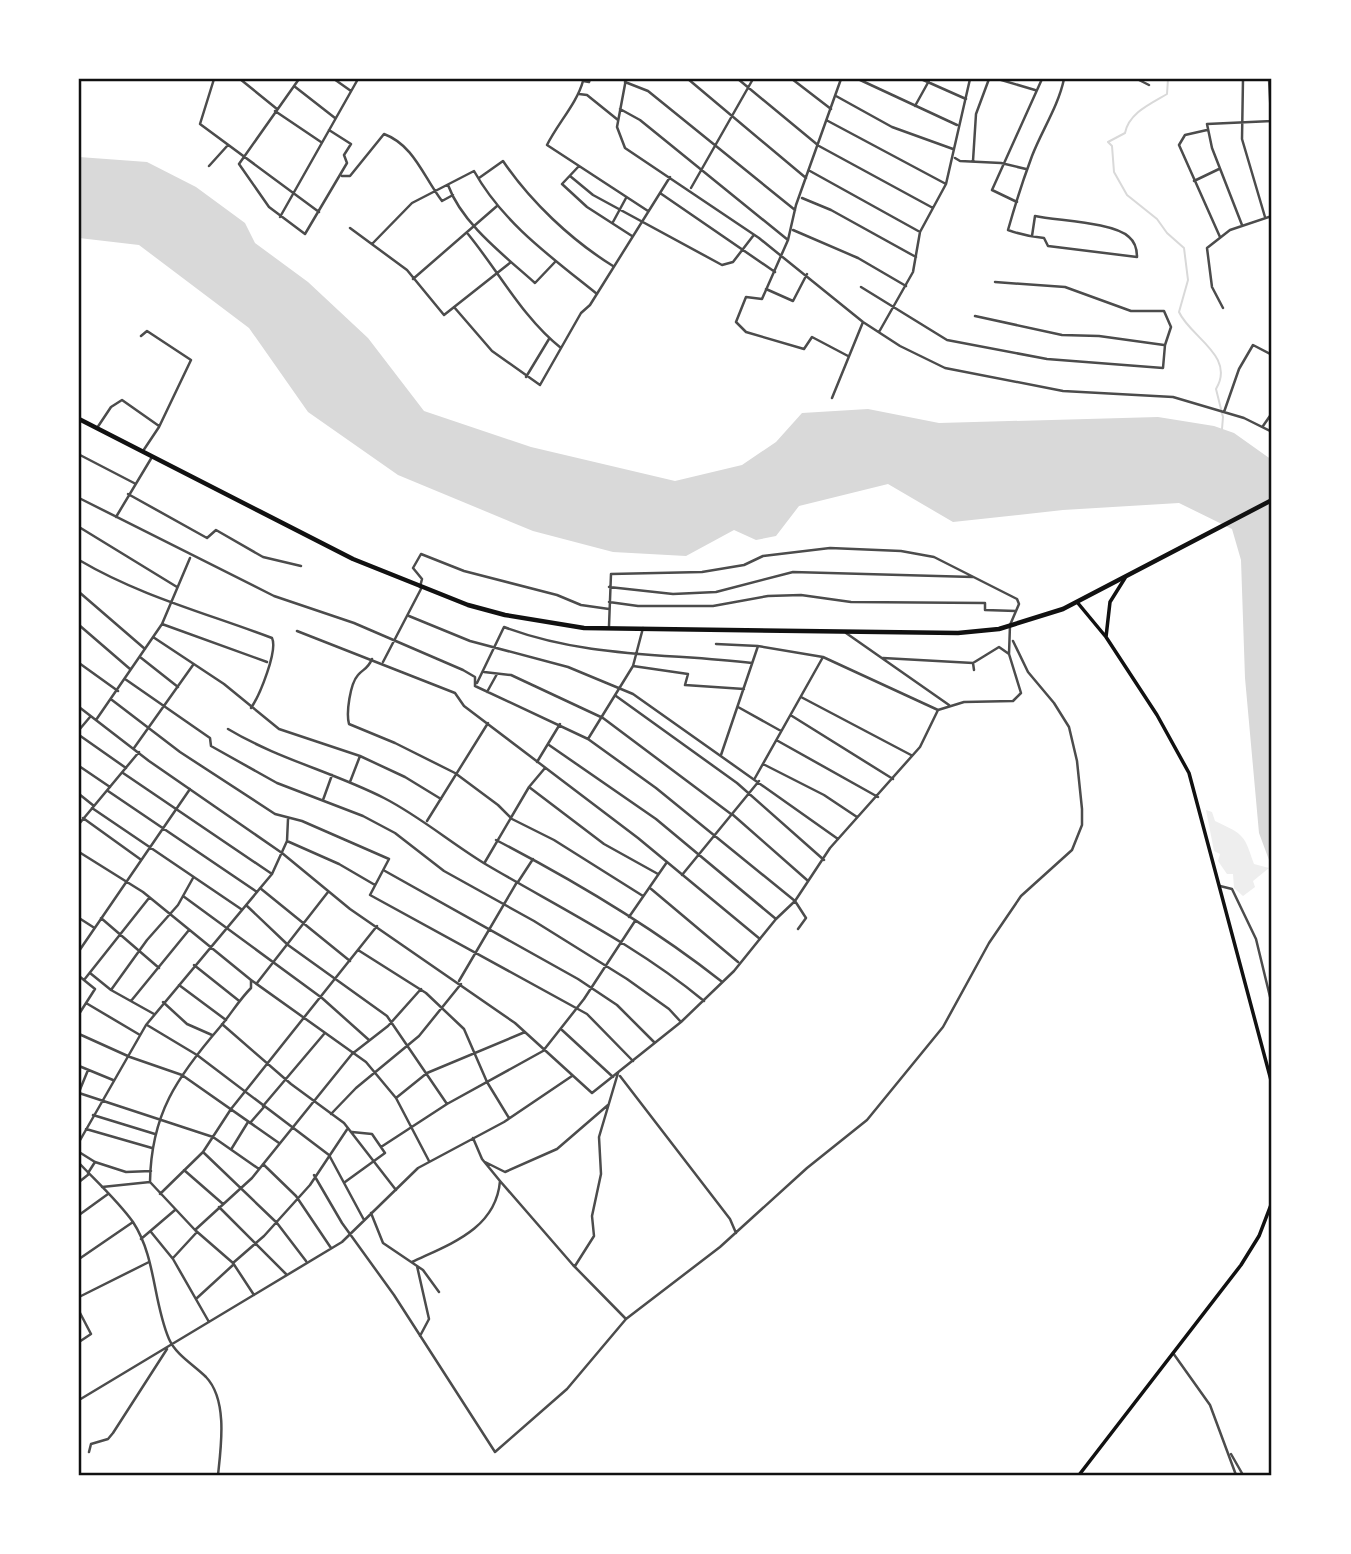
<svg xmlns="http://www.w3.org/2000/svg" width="1351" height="1554" font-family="Commissioner,sans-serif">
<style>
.green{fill:#eee}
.water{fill:#d9d9d9}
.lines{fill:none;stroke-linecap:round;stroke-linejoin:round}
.stream{stroke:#d9d9d9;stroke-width:2}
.minor{stroke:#4c4c4c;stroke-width:2.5}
.secondary{stroke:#111;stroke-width:3.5}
.trunk{stroke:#111;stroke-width:4.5}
.neatline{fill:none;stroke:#111;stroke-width:2.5}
</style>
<rect width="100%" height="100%" fill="#fff"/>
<path class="green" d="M1206,810l6,2 3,9c30,14 29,14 39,43l15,4 -16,13 2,6 -12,9 -9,-8 -1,-14h-6l-9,-13 2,-7 -6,-3z"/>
<path class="water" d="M79,157l68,5 49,25 49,36 10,20 53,39 60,56 56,73 107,36 144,34 67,-16 34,-23 26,-29 66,-4 71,14 219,-6 56,9 20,7 38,27v408l-13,-35 -14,-155 -4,-118 -9,-31 -53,-26 -116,7 -110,12 -65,-38 -89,22 -23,30 -20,4 -22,-10 -48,26 -73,-4 -80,-21 -135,-56 -90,-63 -59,-84 -110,-83 -60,-7z"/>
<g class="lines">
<path class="stream" d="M1168,79l-1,15c-17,10 -38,19 -42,39l-17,9 4,4 2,26 13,23 30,24 10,14 17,15 4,32 -9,32c11,25 57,44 37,77l7,28 -1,12"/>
<path class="minor" d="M214,79l-14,45 119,88
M240,79l37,30
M299,79l-60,85 30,43 36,27 42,-71 -3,-8 7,-11 -22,-14
M334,79l17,12
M590,79l-1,3 -6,-1c-6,22 -25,42 -36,64l101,66
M626,79l-9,48 8,21 134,90 104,84 37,24 45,22 118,23 110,6 71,21 28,14
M688,79l118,99
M738,79l81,67 114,62
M792,79l39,30
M841,79l-45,126 -8,35 -26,59 -16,-2 -10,25 10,10 58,17 8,-12 36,19
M858,79l99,46
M921,79l45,20
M998,79l37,11
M1137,79l12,6
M1243,79l-1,60 23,78
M1269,79l3,58
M625,82l23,9 147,119
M294,86l41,32
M579,94l8,1 31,25
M836,96l56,31 61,22
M915,106l15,-27
M620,109l20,11 148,120
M275,111l46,31
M828,121l118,63
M1207,130l-22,5 -6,10 41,92
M955,158l5,3 41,2 25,6
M973,161l3,-47 13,-35
M209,166l19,-21
M579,166l-17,18 25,23 45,29
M810,171l110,61
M342,176h8l34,-42c30,11 40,44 58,67l11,-6
M570,176l23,19 129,70 11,-3 20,-26
M479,178l24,-17c27,40 68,79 110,105
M1194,181l25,-12
M448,185c14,39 57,71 87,98l20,-21
M691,188l62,-109
M660,193l115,79
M802,198l29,12 85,47
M1017,202l-25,-12 50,-111
M280,217l78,-138
M613,222l13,-24
M1242,225l-30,-77 -5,-24 65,-3
M350,228l57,42 37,45 67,-53
M793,230l65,28 48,28
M468,234c31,38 55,84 93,114
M1032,236l3,-20c23,5 78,6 94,21 6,5 8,13 8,20l-89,-11 -4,-8c-12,-1 -25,-4 -36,-8 7,-25 15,-50 24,-74 10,-26 26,-49 32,-77
M372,244l40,-41 62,-32c29,52 77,86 123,123
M413,279l84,-73
M861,287l86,53 100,19 116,9 2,-23 6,-18 -7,-16h-33l-66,-24 -70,-5
M766,289l27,12 14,-27
M454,307l38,44 48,34 41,-72 9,-8 80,-128
M1223,308l-11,-21 -5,-39 23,-18 42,-14
M975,316l87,19 37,1 65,9
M879,332l34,-60 7,-40 26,-48 24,-105
M141,336l6,-5 44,29 -32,67 -16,24
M526,377l23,-38
M832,398l31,-76
M1224,412l15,-43 14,-24 19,10
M1263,426l9,-13
M97,428l14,-21 11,-7 37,26
M79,457l1,-2 54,28
M128,494l79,44 9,-8 47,27 38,9
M79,498l195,98 80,27 109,47 12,7v9
M116,517l36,-60
M79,527l98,60
M79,560c61,36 127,53 193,78 6,12 -12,57 -21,70
M420,587l2,-8 -9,-11 8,-14 43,17 93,24 24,10 28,4
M609,587l64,7 43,-2 77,-20 180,5
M79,592l66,57
M609,602l29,4h75l55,-10 33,-1 50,7 134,1v7l31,1
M409,616l61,25 98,26 65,27 205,145
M162,624l105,38
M79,625l51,44
M297,631l158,62 9,13 174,132 122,101
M846,633l103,72
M153,637l71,47 55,45 81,27 45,21 36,22
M716,644l42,2 65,11 115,53
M140,657l38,30
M883,658l90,5
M372,659c-4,10 -9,10 -14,16 -8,9 -12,38 -9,49l46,19 60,30 43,32 14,14 42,21 89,56
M383,662l39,-75
M79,663l39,28
M633,666l55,8 -3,11 59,4
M974,670l-1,-7 26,-16 10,7
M484,672l27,3 92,43 128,96
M125,679l85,59 1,8 66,37 86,33 32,17 49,38 90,50 93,58 42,30 12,13
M477,683l27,-56c83,31 162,26 248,36
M475,686l113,53 68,49 139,113 11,17 -8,11
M487,692l10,-18
M616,696l121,87 87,77
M801,697l110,58
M112,700l68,52 95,62 27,7 87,38 -19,36 217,119 46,47
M79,707l70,54 133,92 68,56 165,114 77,70 89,-71 53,-51 42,-52 19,-18 35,-53 90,-101 18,-37 26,-8 49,-1 8,-8 -12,-39 1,-29 9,-21 -2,-5 -83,-42 -33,-6 -71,-3 -67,8 -19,9 -42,7 -91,2 -2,52
M738,707l43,24
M792,716l101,63
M96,720l66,-96 28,-66
M228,729c50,30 105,43 156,69 37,19 68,46 103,67 73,43 151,81 217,136
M79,730l11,-13
M79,735l47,33
M588,739l45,-73 10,-38
M778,741l100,56
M549,745l107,74 120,100
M134,748l59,-83
M721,755l37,-109
M537,762l23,-38
M763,764l61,31 33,22
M79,766l31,21
M123,773l149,101
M755,778l68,-121
M350,782l10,-26
M529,787l75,57 54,30
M108,791l149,101
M79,794l15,12
M323,800l9,-25
M92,808l149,101
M732,814l75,66
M83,818l57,41
M427,821l61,-98
M79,824l60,-72
M496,840c79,41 155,86 225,141
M287,841l52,23 36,21
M79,852l64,40 108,88 115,82 30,36 33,63
M485,862l44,-75 16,-19
M385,871l193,108 39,26 37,37
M682,875l77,-94
M518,882l15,-23
M1220,886l12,3 24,50 16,66
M260,888l90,73
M650,888l88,74
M183,896l139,102 47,42
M246,905l42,40 99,71 60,88
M629,917l38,-55
M79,918l14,9
M101,918l58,50
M358,950l68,43 38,36 23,53 22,36
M79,951l111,-162
M194,965l44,35
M90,973l21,17 43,24
M79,976l16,13 -16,25
M84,980l65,-82
M251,980v8c-12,12 -20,26 -31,39 -43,50 -69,87 -70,155l45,48 38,33 21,32
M459,981l58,-99
M257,983l71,-91
M179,985l47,35
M111,990l36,-50 31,-35 15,-27
M131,1001l58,-71
M163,1002l24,22 25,11
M86,1003l54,32
M222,1024l69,60 53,39 52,67
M147,1025l50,30 132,100 35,65
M562,1030l51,47
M79,1034l51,23 52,18 97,68
M79,1066l34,14
M620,1076l110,143 6,14
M79,1092l9,-22
M79,1093l134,44 46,32
M396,1098l31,-25 98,-41
M263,1106l61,-72
M331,1114l25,-26 63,-52 42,-52
M93,1115l62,19
M250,1123l14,-16
M86,1129l66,19
M473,1138l9,21 18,22 73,84 53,54
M79,1142l67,-117 126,-151 15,-33 1,-22
M381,1147l66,-43 96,-53 41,-52 51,-78
M232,1148l16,-26
M79,1152l16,10 31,10 25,-1
M203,1152l74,71 29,38
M485,1162l20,10 52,-23 51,-44
M79,1163c18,19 39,38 54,59 23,35 20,80 36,117 7,16 25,26 37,38 22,23 15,70 12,98
M263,1164l33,32 35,52
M184,1170l39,34
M88,1173l7,-11
M314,1175l28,48 52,72 101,157 72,-63 59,-70 94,-72 87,-79 60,-48 76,-93 46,-84 32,-47 51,-46 10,-25v-16l-5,-48 -8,-34 -15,-24 -26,-31 -15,-31
M79,1182l10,-8
M345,1182l40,-29 -13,-19 -20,-2
M102,1187l48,-5
M160,1194l43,-42 28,-43 146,-183
M219,1207l67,67
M371,1213l12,30 40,27 16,22
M79,1215l29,-21
M195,1230l57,-52 100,-124 36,-28 33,-37
M151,1232l22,27 36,63
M141,1239l34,-29
M173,1258l24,-26
M79,1259l54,-37
M412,1262c38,-18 84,-33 88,-81
M233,1263l31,-27 46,-51 38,-57
M417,1266l12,53 -9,17
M575,1266l19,-30 -2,-20 9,-42 -2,-37 19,-64
M79,1297l70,-35
M197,1298l36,-33
M79,1311l12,23 -12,8
M1173,1353l37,52 26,70
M79,1400l263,-158 76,-74 86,-46 68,-46
M89,1452l2,-8 17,-5 5,-6 54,-84
M1231,1454l12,21"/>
<path class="secondary" d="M1077,602l29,35 51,78 32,58 83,311
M1106,637l4,-35 15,-24
M1079,1475l162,-210 18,-29 13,-34"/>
<path class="trunk" d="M79,419l274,140 115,46 37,10 79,13 374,5 41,-4 64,-20 209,-109"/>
</g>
<rect width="1351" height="1554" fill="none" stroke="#ffffff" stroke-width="161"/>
<rect x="80" y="80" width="1190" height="1394" class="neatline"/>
</svg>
